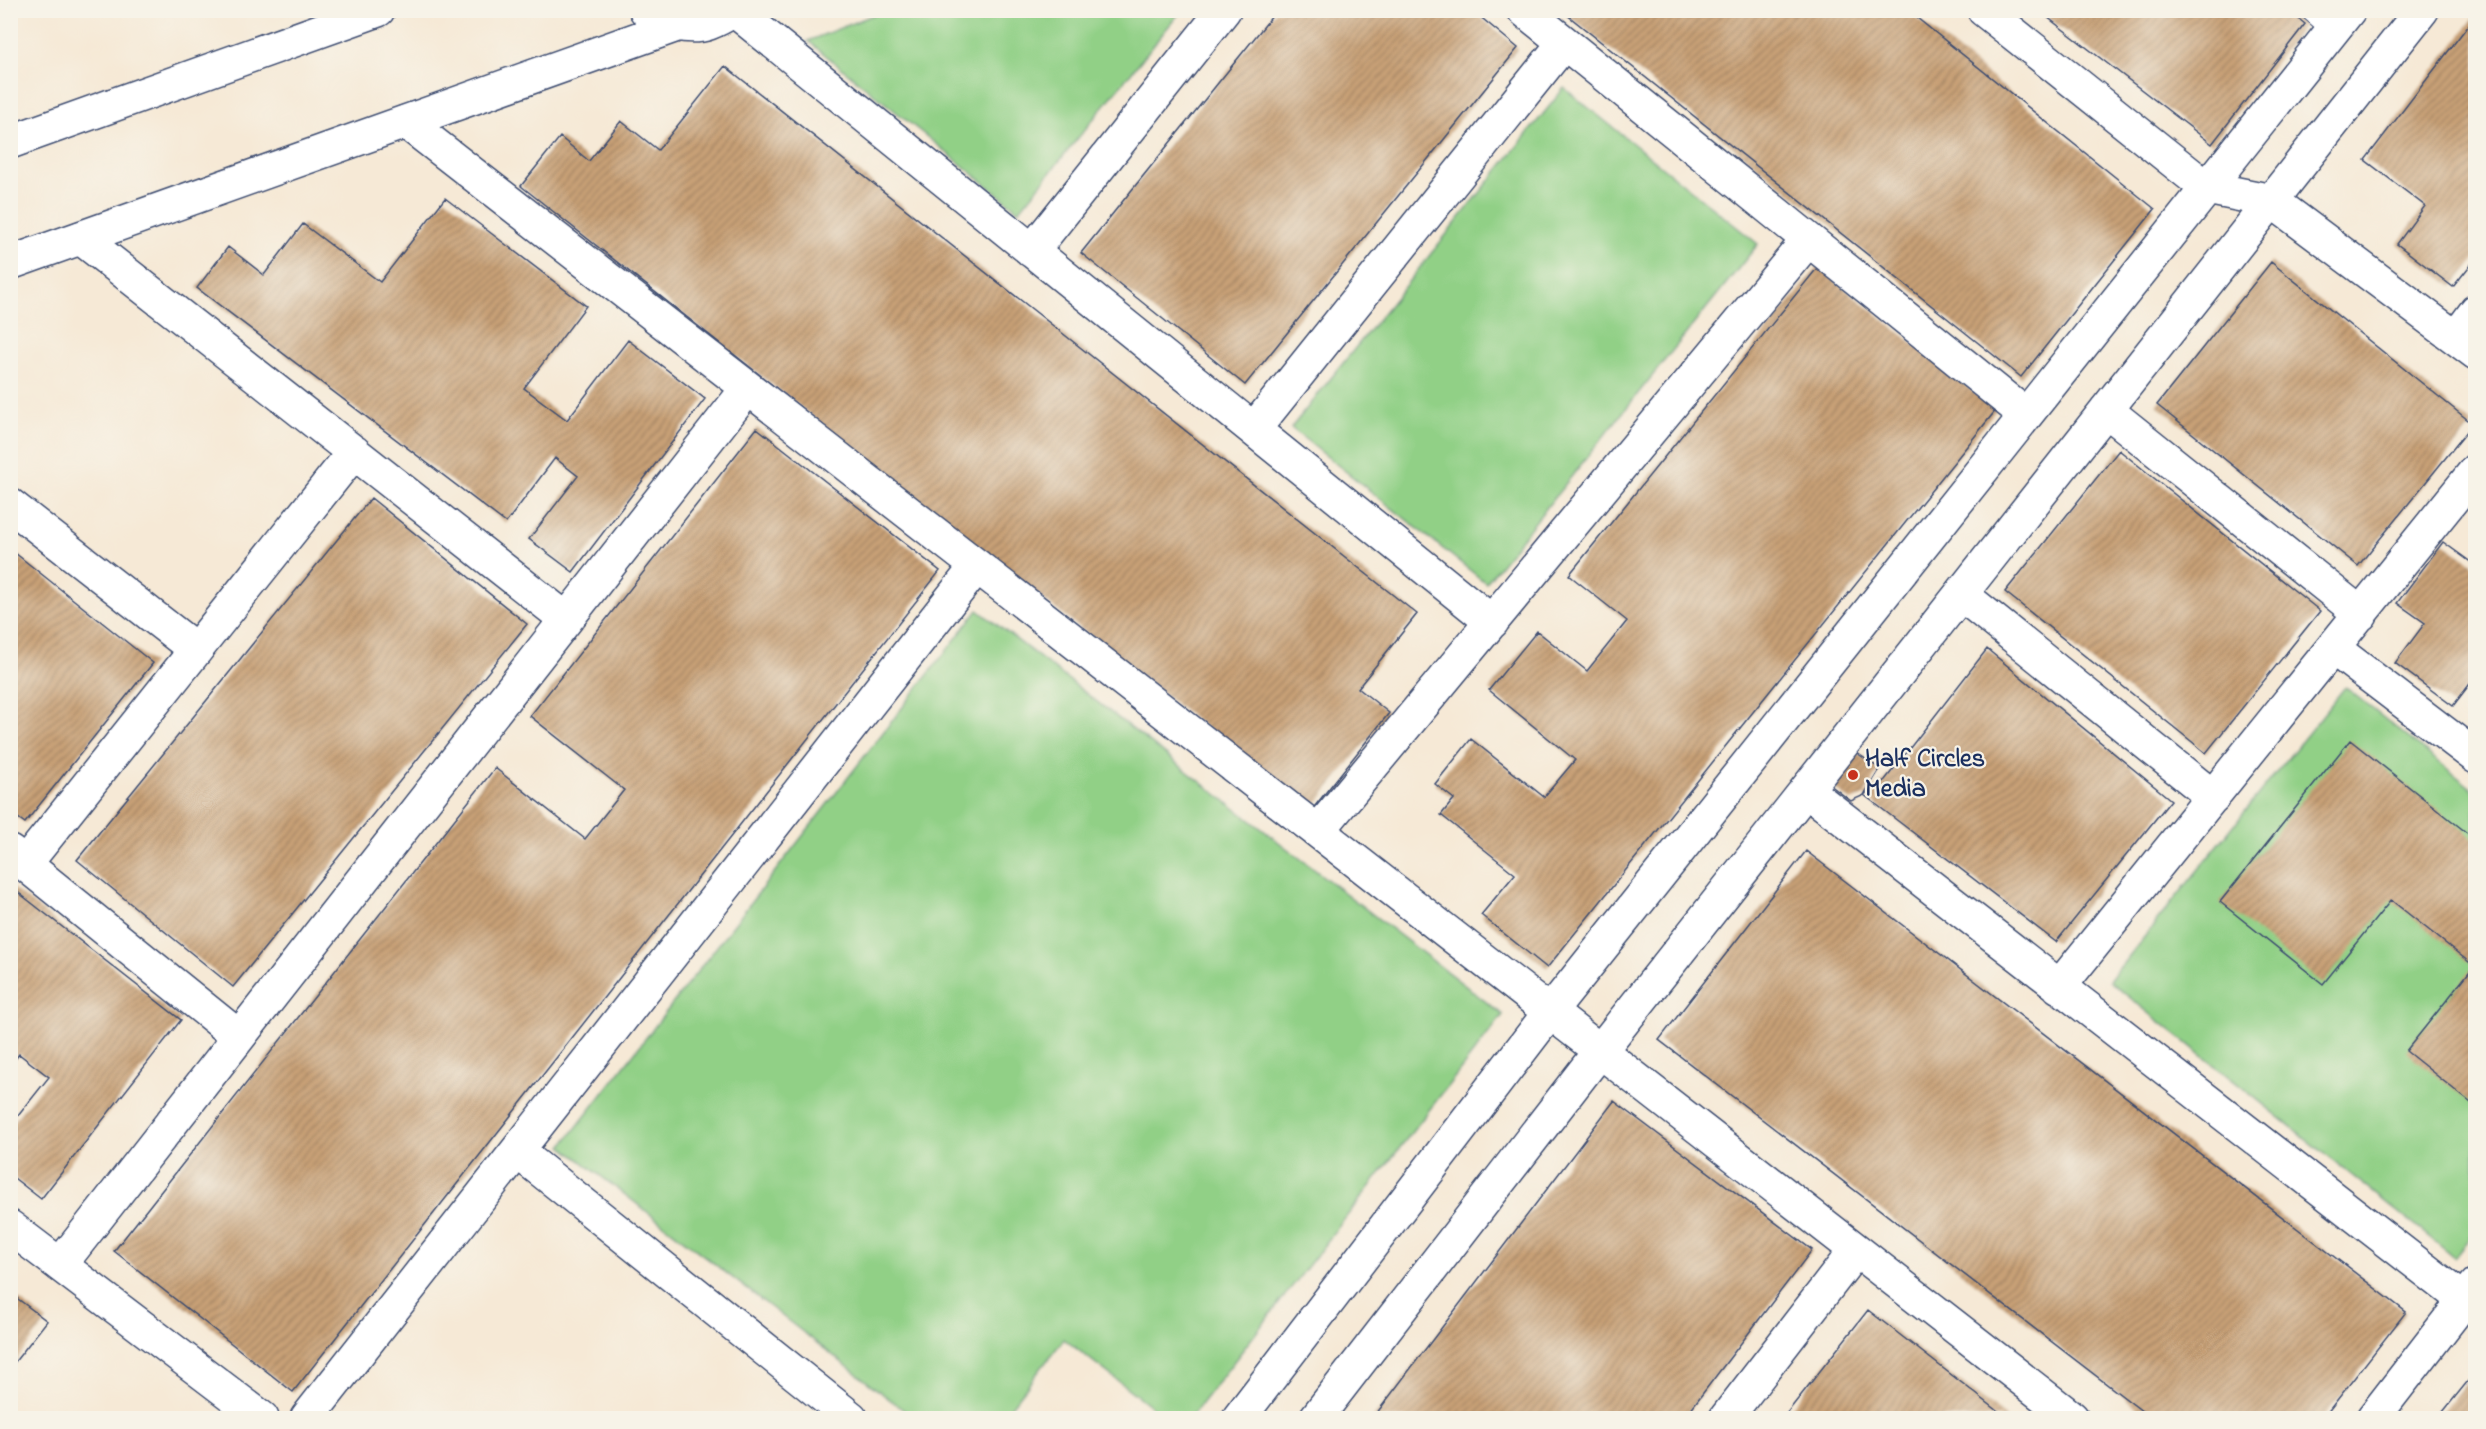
<svg xmlns="http://www.w3.org/2000/svg" width="2486" height="1429" font-family="'Indie Flower',sans-serif">
<style>
.green{fill:#91d086;stroke:#568072;stroke-width:1.5}
.building{fill:url(#building-hatch)}
.lines{fill:none;stroke-linecap:round;stroke-linejoin:round}
.lane-casing{stroke:#3c4b70;stroke-width:22}
.street-casing{stroke:#3c4b70;stroke-width:36}
.secondary-casing{stroke:#3c4b70;stroke-width:36}
.lane{stroke:#fff;stroke-width:20}
.street{stroke:#fff;stroke-width:33}
.secondary{stroke:#fff;stroke-width:33}
.poi-dot{fill:#c8321e;stroke:#f7f3e8;stroke-width:2}
.labels{text-anchor:middle;dominant-baseline:central;stroke-width:4.5;stroke-linejoin:round;paint-order:stroke}
.poi-label{font-size:26px;font-weight:bold;fill:#1b2f5e;stroke:#f7f3e8;text-anchor:start}
</style>
<defs>
<pattern id="building-hatch" width="6" height="6" patternUnits="userSpaceOnUse" patternTransform="scale(1.5)"><rect width="6" height="6" fill="#c8a076"/><path d="M-1 1l2-2M0 6l6-6M5 7l2-2" fill="none" stroke="#a28364"/></pattern>
</defs>
<rect width="100%" height="100%" fill="#f7f3e8"/>
<filter id="ink" filterUnits="userSpaceOnUse"><feTurbulence type="fractalNoise" baseFrequency=".0167" numOctaves="2"/><feDisplacementMap in="SourceGraphic" scale="12" xChannelSelector="R" yChannelSelector="G"/><feConvolveMatrix kernelMatrix="1 2 1 2 8 2 1 2 1" color-interpolation-filters="sRGB"/></filter>
<filter id="wash" filterUnits="userSpaceOnUse"><feTurbulence type="fractalNoise" baseFrequency=".008" numOctaves="4" result="noise"/><feDisplacementMap in="SourceGraphic" scale="24" xChannelSelector="R" yChannelSelector="G"/><feGaussianBlur stdDeviation="1.35" result="paint"/><feColorMatrix in="noise" values="0 0 0 0 0 0 0 0 0 0 0 0 0 0 0 0 0 1.4 0 .05"/><feComposite in="paint" operator="in"/></filter>
<g filter="url(#wash)">
<rect width="100%" height="100%" fill="#f6e9d6"/>
<path class="green" d="M885,10h296v1l-162,200 -211,-170z
M1564,88l194,156 -272,339 -195,-155z
M978,610l525,405 -313,403h-24l-102,-79 -62,79h-88l-352,-272z
M2345,687l130,104v440l-21,26 -345,-276z"/>
<g id="blocks">
<path class="building" d="M1277,10h195l46,38 -273,337 -164,-132z
M1561,10h346l248,199 -134,168z
M2038,10h250l17,14 -93,120z
M2476,15v243l-23,29 -56,-43 28,-38 -60,-46z
M725,66l692,548 -59,74 31,25 -78,98 -790,-625 39,-49 29,24 32,-40 37,29z
M445,198l141,108 -62,82 43,32 61,-80 77,59 -132,173 -44,-33 49,-63 -23,-18 -49,65 -309,-235 31,-41 36,28 39,-51 77,58z
M2271,262l202,162 -115,142 -201,-161z
M1818,267l178,143 -449,558 -66,-53 34,-41 -74,-59 13,-16 -19,-15 36,-45 73,58 31,-37 -86,-70 48,-59 50,40 40,-50 -58,-46z
M757,428l183,143 -647,821 -179,-141 381,-483 90,71 39,-49 -94,-74z
M2119,450l201,161 -114,142 -201,-161z
M371,498l156,126 -294,363 -156,-127z
M2443,542l33,24v110l-23,30 -58,-43 30,-40 -28,-20z
M10,549l143,114 -128,160 -15,-11z
M1987,649l184,151 -115,142 -192,-147 -13,6 -26,-20 26,-32 29,20 -16,26 21,-15z
M2350,740l126,100v267l-70,-56 68,-85 -83,-66 -68,84 -103,-82z
M1806,851l600,461 -83,106h-172l-492,-378z
M10,886l171,134 -140,179 -31,-24v-49l39,-49 -30,-23 -9,12z
M1614,1101l198,149 -128,168h-311z
M10,1293l37,28 -37,47z
M1868,1310l139,108h-224z
M2476,1371v47h-38z"/>
</g>
</g>
<g filter="url(#ink)">
<use href="#blocks" fill-opacity="0" stroke="#3c4b70" stroke-width="1.5"/>
<g class="lines">
<defs>
<path id="lane" d="M2310,10l23,20"/>
<path id="street" d="M734,10l758,612
M1524,10l502,405
M1984,10l223,178 65,13 204,152
M406,122l1666,1296
M81,238l485,381
M1032,251l192,-241
M2456,338l20,-27
M2106,410l255,204
M1254,429l310,-386
M10,505l186,145
M1961,594l252,203
M2333,648l143,109
M1806,790l658,510
M1318,831l490,-591
M10,852l229,185
M25,864l329,-412
M2059,987l417,-517
M517,1151l334,267
M10,1227l252,191
M60,1265l688,-877
M307,1418l670,-852
M1239,1418l311,-406 799,-1002
M1316,1418l284,-367 822,-1041
M1726,1418l130,-168
M2373,1418l103,-133"/>
<path id="secondary" d="M646,10c15,13 44,20 63,13 8,-3 17,-8 25,-13
M10,142l368,-132
M10,263l667,-238"/>
</defs>
<use href="#lane" class="lane-casing"/>
<use href="#street" class="street-casing"/>
<use href="#secondary" class="secondary-casing"/>
<use href="#lane" class="lane"/>
<use href="#street" class="street"/>
<use href="#secondary" class="secondary"/>
</g>
</g>
<circle class="poi-dot" cx="1853" cy="775" r="6"/>
<g class="labels">
<g class="poi-label">
<text x="1865" y="760">Half Circles<tspan x="1865" dy="30">Media</tspan></text>
</g>
</g>
<rect width="2486" height="1429" fill="none" stroke="#f7f3e8" stroke-width="36"/>
</svg>
